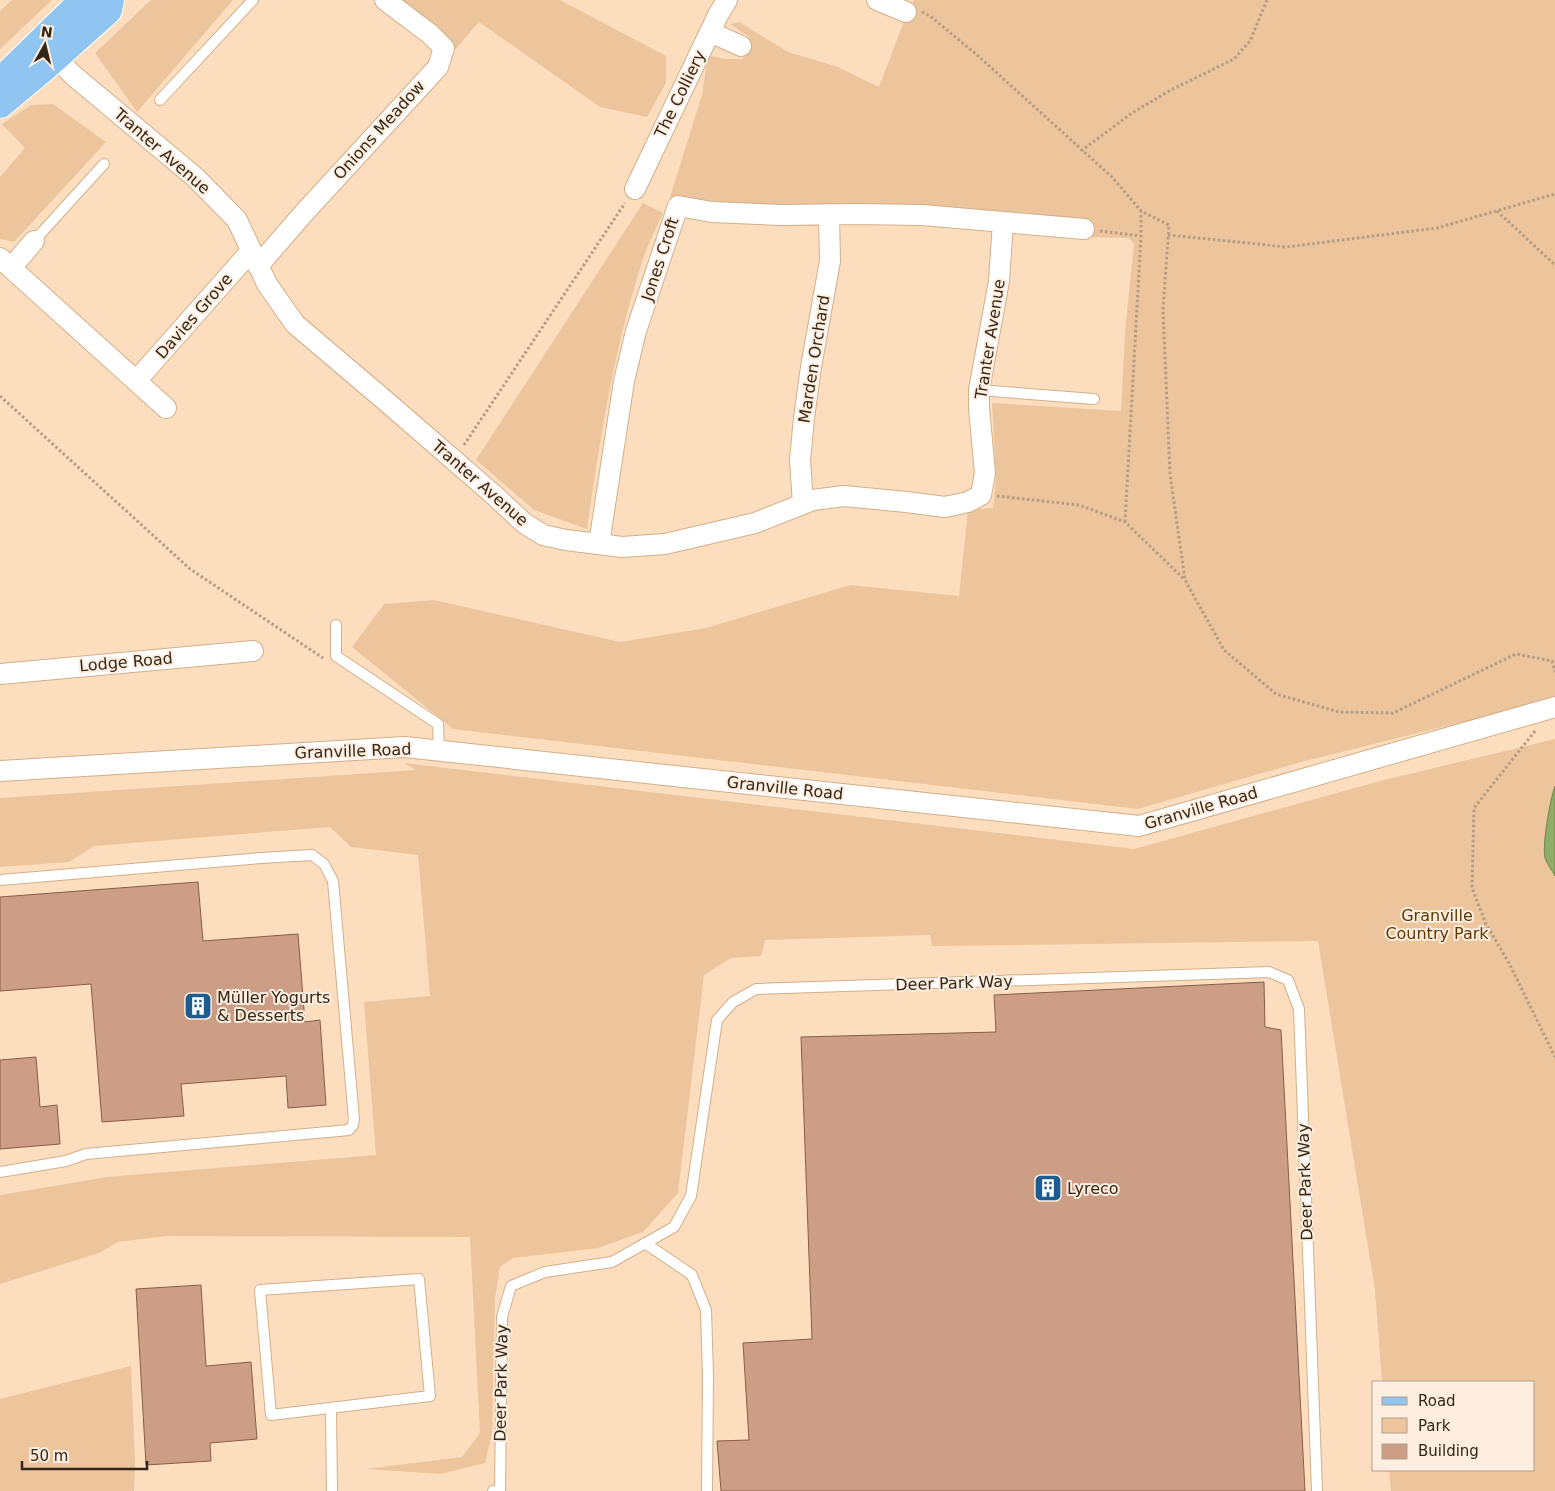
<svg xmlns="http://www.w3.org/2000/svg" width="1555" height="1491" font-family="'DejaVu Sans',sans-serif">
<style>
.green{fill:#ecc59c}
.water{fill:#8eae66;stroke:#73854e}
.building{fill:#cd9e86;stroke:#885d47}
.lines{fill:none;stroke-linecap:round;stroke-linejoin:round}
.lane-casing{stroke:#d2af89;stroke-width:12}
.street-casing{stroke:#d2af89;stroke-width:22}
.primary-casing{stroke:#fff;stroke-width:30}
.path{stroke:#b59d84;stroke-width:3;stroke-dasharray:2.5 2.5;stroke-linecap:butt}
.lane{stroke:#fff;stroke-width:10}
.street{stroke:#fff;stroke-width:20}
.primary{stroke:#90c4f1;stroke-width:28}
.labels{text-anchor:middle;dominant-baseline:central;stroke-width:4;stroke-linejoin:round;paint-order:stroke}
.street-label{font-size:16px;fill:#342617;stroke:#fdeedf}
.park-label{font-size:16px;fill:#5d3803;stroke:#fdeedf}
.poi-label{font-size:16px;fill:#342617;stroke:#fdeedf;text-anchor:start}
</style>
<rect width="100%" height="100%" fill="#fcdebf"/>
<path class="green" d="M12,0h40l-52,49v-38z
M151,0h82l-96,112 -42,-59z
M395,0h165l106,56v27l-19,34 -47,-10 -121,-85 -25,29 -39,-37z
M914,0h641v697l-20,7 -234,58 -163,47 -685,-80 -101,-82 32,-43 50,-4 186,42 86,-14 144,-43 109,11 9,-86 25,-2 3,-30 -4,-75 129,8 4,-80 9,-87 -5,-6 -46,-1 -345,-29 -68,-11 32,-102 6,-40 16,4h18l9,-10 -2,-12 -19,-13 9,-2 49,30 50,15 41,20 24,-63z
M53,104l53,38 -92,100 -14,-3v-62l25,-29 -23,-24 29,-19z
M643,203l20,10c-7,16 -16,32 -21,49 -28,87 -42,177 -55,267l-53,-19 -58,-50z
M1555,739v752h-164l-2,-21h145v-88h-152l-7,-92 -57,-349 -386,5 -2,-11 -165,5 -4,16 -30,2 -27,17 -26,218 -35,39 -45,16 -85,10 -13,9 -5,32 -3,135 -7,29 -44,11 -75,-5 96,-12 18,-24 -10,-196 -304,-1 -48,6 -19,11 -99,31v-89l107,-18 269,-22 -12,-153 66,-6 -12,-141 -67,-8 -21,-20 -236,19 -25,16 -69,5v-69l416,-28 -12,-7 730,86 246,-68z
M131,1366l4,96 -1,29h-134v-92z"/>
<path class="water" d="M1555,786v90c-3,-6 -8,-12 -10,-18 -3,-13 5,-58 10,-72z"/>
<path class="building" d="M198,882l5,59 95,-7 7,88 15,-2 6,85 -38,3 -2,-32 -105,8 3,32 -82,6 -11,-138 -91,7v-94z
M1264,982l1,45 16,3 24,461h-584l-4,-50 32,-1 -6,-97 69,-4 -11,-302 195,-5 -2,-37z
M36,1057l4,50 17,-2 3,39 -60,5v-89z
M201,1285l5,81 45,-4 6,77 -47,4 1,18 -65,4 -10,-176z"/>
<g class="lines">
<defs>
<path id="lane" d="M160,100l93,-100
M34,241l70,-77
M979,390l115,9
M336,625v31l102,68 1,27
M0,880l261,-22 51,-3 12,9 9,17 21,238 -1,6 -4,5 -263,24 -20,7 -66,11
M645,1243l47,32 14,35 2,66 -1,115
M419,1279l11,117 -159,19 -11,-125z
M331,1408l1,83
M493,1491h7l2,-174 9,-31 34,-14 67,-10 62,-35 17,-31 26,-176 16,-18 23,-13 513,-17 19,8 11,29 18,482"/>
<path id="street" d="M877,0l29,12
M710,32l31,14
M46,48l28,28 122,102 41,42 30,64 28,40 93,79 106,92 30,28 19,12 23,5 56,7 43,-3 90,-21 58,-23 31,-4 62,6 39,5 23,-5 13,-7 4,-22 -6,-65v-18l20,-109 4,-59
M635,189l83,-174 9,-15
M0,258l166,150
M258,266l45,-52 135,-147 6,-19 -14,-14 -45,-34
M11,268l23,-27
M136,381l115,-130
M803,504l-3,-44 4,-42 7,-51 19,-106 -1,-47
M599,544l25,-163 12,-50 42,-125 34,6 69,3 76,-1 65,1 162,14
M0,674l253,-23
M0,771l405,-24 734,79 416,-119"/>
<path id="primary" d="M0,82l84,-82
M0,104l42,-35 66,-59 2,-10"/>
</defs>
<use href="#lane" class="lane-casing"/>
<use href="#street" class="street-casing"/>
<use href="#primary" class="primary-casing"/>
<path class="path" d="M922,12l8,4 46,38 136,123 29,34 28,14 -6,85 7,164 15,106 39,70 52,44 63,18 54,1 123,-59 36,7 3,11
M1081,151l51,-38 37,-22 65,-32 16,-18 17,-41
M1497,211l58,54
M1100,231l41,5
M1168,235l118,12 151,-19 118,-34
M0,396l190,173 133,89
M464,445l161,-242
M997,496l82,9 46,17 59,57
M1125,522l16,-286v-25
M1535,731l-61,77 -2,80 14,36 23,39 46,94"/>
<use href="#lane" class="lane"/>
<use href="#street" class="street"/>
<use href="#primary" class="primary"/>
</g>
<defs>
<symbol id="building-square" viewBox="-11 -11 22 22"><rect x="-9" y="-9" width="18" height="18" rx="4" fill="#1c5c91" stroke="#fdeedf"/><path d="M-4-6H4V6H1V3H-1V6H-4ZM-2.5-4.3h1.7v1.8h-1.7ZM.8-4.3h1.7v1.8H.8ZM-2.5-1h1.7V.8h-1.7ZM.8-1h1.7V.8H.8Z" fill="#fff"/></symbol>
</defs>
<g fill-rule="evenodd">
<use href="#building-square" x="182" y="990" width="32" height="32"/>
<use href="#building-square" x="1032" y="1172" width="32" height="32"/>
</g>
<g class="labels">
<g class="street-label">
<text transform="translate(680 94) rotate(-64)">The Colliery</text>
<text transform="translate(379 130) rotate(-48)">Onions Meadow</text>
<text transform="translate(162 151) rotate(41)">Tranter Avenue</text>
<text transform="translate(660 259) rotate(-72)">Jones Croft</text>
<text transform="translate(194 316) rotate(-49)">Davies Grove</text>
<text transform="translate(990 339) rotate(-81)">Tranter Avenue</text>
<text transform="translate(814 359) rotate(-81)">Marden Orchard</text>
<text transform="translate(480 483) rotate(41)">Tranter Avenue</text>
<text transform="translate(126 662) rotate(-5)">Lodge Road</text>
<text transform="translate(353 751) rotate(-2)">Granville Road</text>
<text transform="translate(785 788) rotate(6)">Granville Road</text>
<text transform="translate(1201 808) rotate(-16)">Granville Road</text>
<text transform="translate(954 983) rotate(-2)">Deer Park Way</text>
<text transform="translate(1305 1182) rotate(-92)">Deer Park Way</text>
<text transform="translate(501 1383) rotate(-89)">Deer Park Way</text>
</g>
<g class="park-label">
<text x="1437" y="915">Granville<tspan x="1437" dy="18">Country Park</tspan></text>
</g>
<g class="poi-label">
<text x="217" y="997">Müller Yogurts<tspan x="217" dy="18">&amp; Desserts</tspan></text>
<text x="1067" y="1188">Lyreco</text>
</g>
</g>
<rect x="1372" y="1381" width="162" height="90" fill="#fdeedf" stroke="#ad9e8f"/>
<rect x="1382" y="1397" width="25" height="8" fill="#90c4f1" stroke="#ad9e8f"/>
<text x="1418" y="1406" font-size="15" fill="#342617">Road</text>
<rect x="1382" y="1418" width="25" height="15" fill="#ecc59c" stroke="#ad9e8f"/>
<text x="1418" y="1431" font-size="15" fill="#342617">Park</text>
<rect x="1382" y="1444" width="25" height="15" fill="#cd9e86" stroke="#ad9e8f"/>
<text x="1418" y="1456" font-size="15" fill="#342617">Building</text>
<g transform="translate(45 45) rotate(8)" stroke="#fdeedf" stroke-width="4" paint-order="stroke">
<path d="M0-4L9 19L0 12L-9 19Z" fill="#342617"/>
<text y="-8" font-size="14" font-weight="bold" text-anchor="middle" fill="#342617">N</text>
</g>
<path d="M22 1461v8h125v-8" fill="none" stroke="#342617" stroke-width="2.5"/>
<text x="30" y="1461" font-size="15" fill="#342617" stroke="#fdeedf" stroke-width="4" paint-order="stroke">50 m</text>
</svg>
